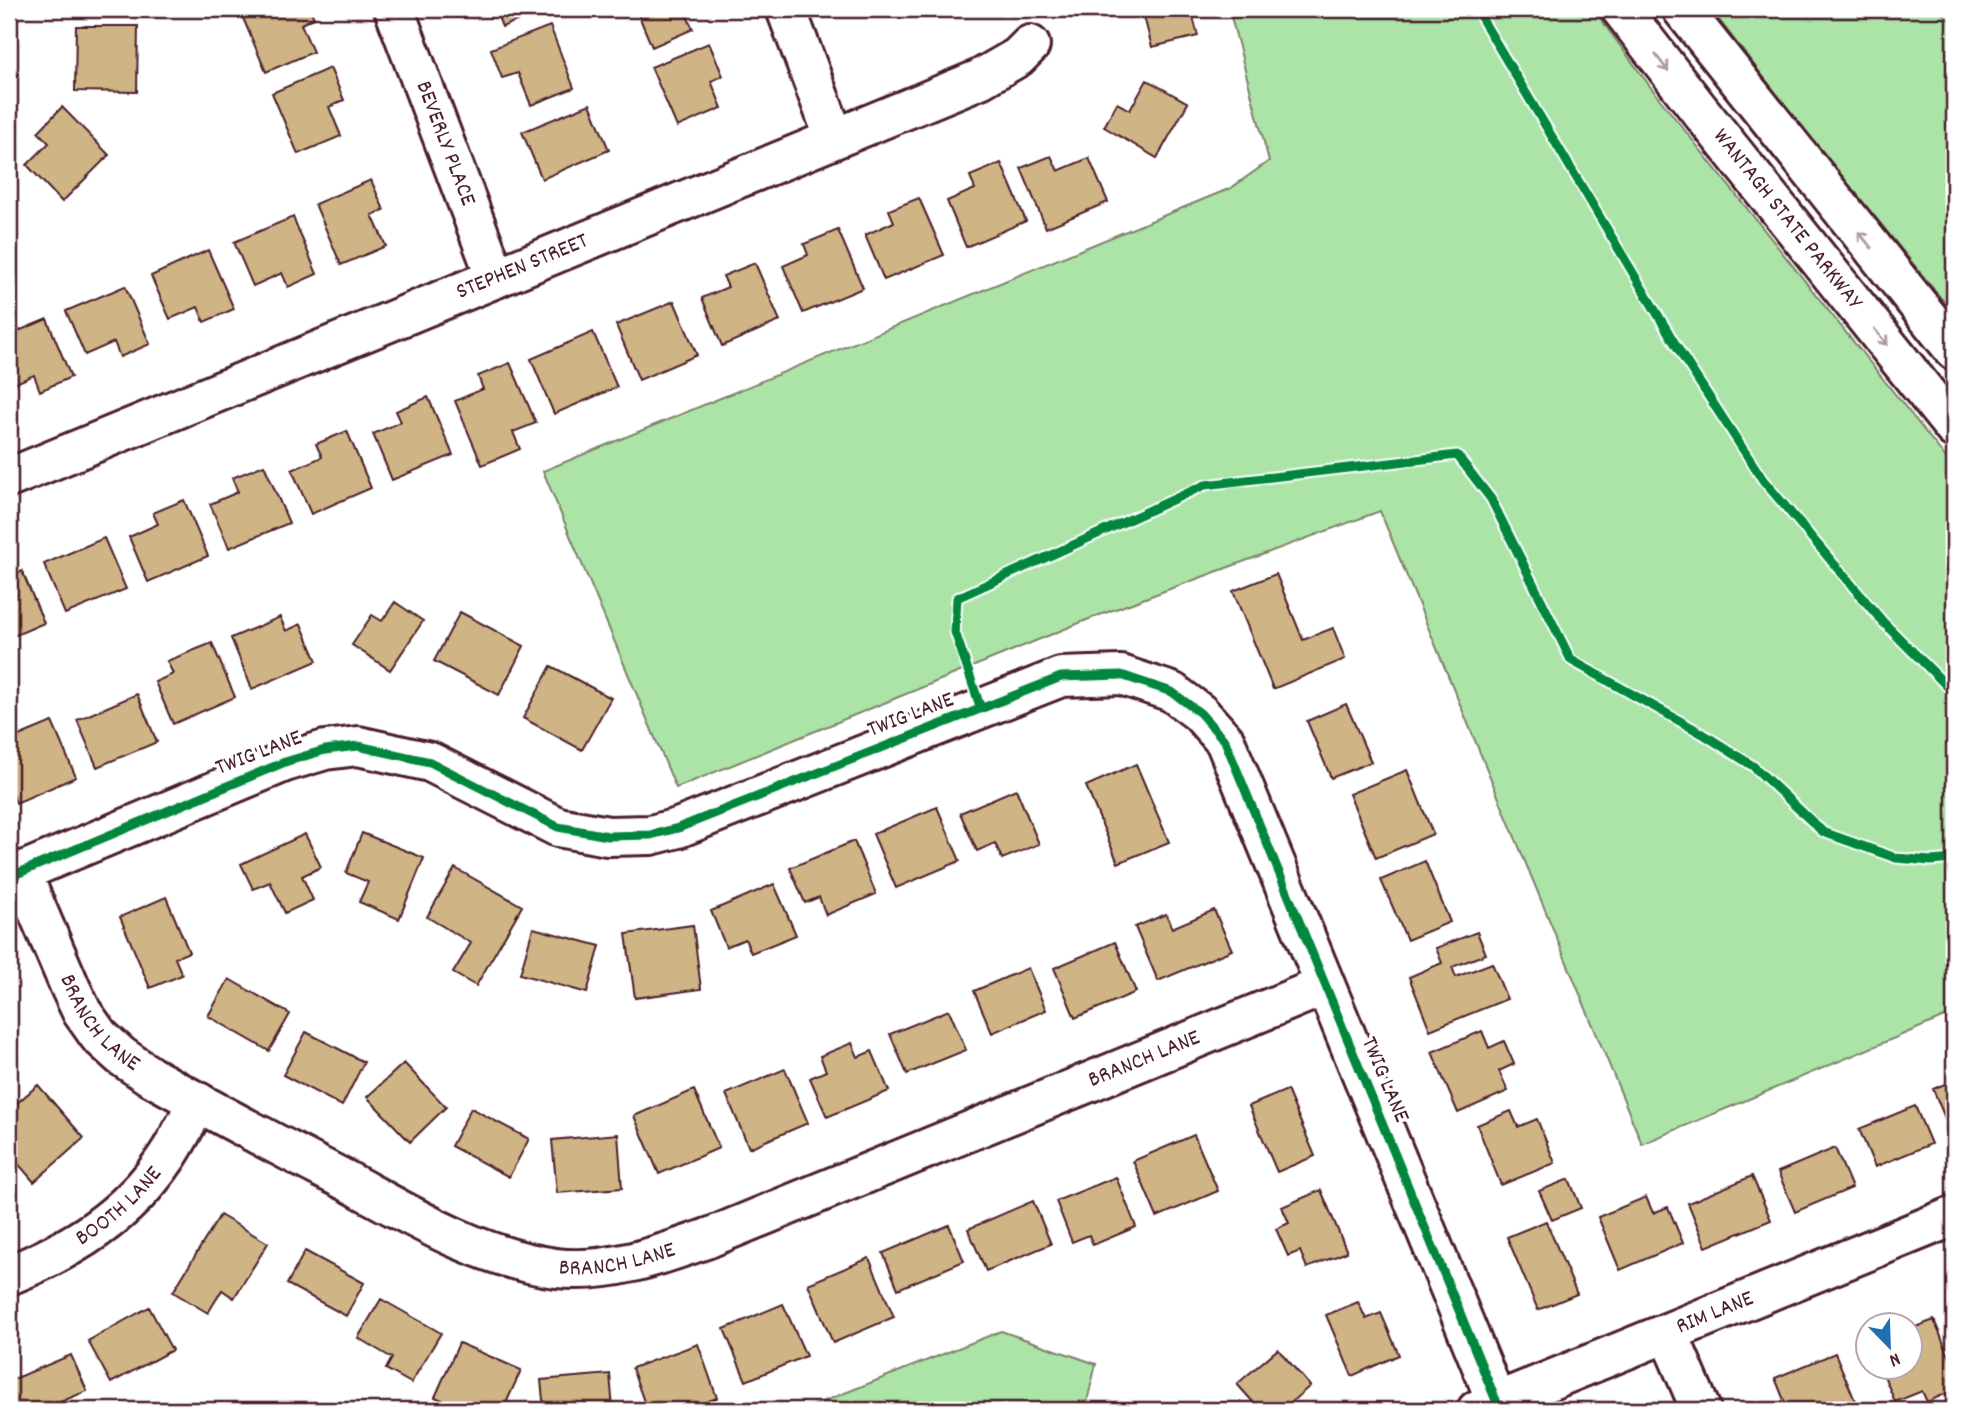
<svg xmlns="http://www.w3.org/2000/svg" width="1963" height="1419" font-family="Dekko,sans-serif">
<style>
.green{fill:#ace4a8;stroke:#7b826a;stroke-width:2}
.building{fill:#cfb585;stroke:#4a1f2b;stroke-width:2}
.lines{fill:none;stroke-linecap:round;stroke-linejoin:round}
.minor-casing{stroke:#4a1f2b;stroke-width:44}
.highway-casing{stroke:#4a1f2b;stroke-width:44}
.minor{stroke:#fff;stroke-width:38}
.highway{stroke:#fff;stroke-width:38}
.cycleway-casing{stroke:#fff;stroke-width:13}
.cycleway{stroke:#00873e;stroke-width:9}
.oneway{stroke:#ae9aa0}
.labels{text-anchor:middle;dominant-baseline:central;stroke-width:7;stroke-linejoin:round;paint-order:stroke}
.street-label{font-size:23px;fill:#4a1f2b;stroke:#fff}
</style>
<rect width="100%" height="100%" fill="#fff"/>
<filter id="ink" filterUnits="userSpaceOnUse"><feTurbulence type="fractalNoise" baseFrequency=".0143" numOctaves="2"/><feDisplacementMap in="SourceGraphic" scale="14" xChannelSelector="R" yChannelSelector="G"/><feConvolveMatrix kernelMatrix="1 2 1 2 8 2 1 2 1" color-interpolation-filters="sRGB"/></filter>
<g filter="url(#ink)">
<path class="green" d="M1229,9h364l62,84 299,375v545l-312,131 -262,-633 -286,106 -418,171 -133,-317 688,-283 38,-27z
M1711,9h229l14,17v288l-165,-203z
M1001,1331l95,33 -11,46h-283z"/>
<path class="building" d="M246,9h64l4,9 -13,6 12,28 -47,20 -26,-61z
M495,9h51l-44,18z
M636,9h48l9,20 -41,18z
M1127,9h64l7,27 -46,11 -9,-34 -15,3z
M76,26h62l-1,66 -62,-1z
M550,26l24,62 -43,17 -13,-32 -16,5 -11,-29z
M709,43l14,33 -12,5 11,27 -45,19 -26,-60z
M330,68l14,32 -15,7 12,29 -43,18 -26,-61z
M1147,80l41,23 -31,55 -53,-31 13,-24 13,7z
M590,104l19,46 -67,29 -20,-47z
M62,107l47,48 -47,47 -35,-37 22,-22 -11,-11z
M1051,156l7,15 31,-13 19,44 -62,26 -25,-60z
M1001,163l25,58 -60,26 -19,-46 28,-12 -5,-13z
M371,180l13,30 -12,5 14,31 -45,19 -26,-61z
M919,198l25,57 -60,25 -19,-45 29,-13 -5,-12z
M293,217l24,57 -29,13 -6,-14 -29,13 -19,-44z
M838,230l25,58 -60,25 -20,-47 25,-11 -4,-11z
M208,250l26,59 -30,13 -6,-15 -28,12 -19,-43z
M755,263l25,58 -58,25 -20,-48 26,-11 -5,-11z
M125,286l25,58 -30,13 -6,-15 -29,13 -19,-44z
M674,301l23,54 -58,25 -23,-55z
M47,319l24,58 -31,14 -6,-16 -25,11v-51z
M593,332l24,55 -63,27 -23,-55z
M510,363l26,60 -23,9 7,17 -38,16 -27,-64 28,-12 -5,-13z
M428,397l25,58 -61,25 -19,-46 28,-12 -5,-11z
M347,431l24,57 -60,26 -19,-44 30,-13 -6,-13z
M264,465l25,58 -60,25 -19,-44 28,-12 -6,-14z
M184,500l24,56 -60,26 -19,-45 29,-13 -5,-11z
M104,538l22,51 -61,25 -21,-50z
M22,571l22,52 -35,15v-61z
M1276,574l27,66 30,-12 12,31 -72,30 -40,-98z
M395,602l28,19 -33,49 -38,-25 20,-30 10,6z
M460,612l64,34 -25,49 -65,-34z
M280,617l6,14 15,-7 16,37 -65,28 -21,-51z
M212,643l23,54 -62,27 -18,-42 18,-8 -6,-13z
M551,666l60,32 -29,52 -59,-32z
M137,694l20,48 -60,25 -20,-47z
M1346,704l25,58 -40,16 -24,-57z
M52,722l24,55 -60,26 -7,-18v-45z
M1136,764l33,78 -51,21 -32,-77z
M1407,770l26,64 -57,24 -27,-64z
M1016,789l23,55 -37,15 -7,-16 -18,8 -17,-38z
M937,807l23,54 -64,27 -23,-54z
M362,833l62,25 -25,61 -40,-17 9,-20 -22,-9z
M305,834l16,33 -19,9 11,24 -28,13 -15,-31 -17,7 -12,-25z
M854,841l22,53 -50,21 -7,-18 -14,6 -15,-35z
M1425,861l25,61 -43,18 -26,-60z
M455,868l67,38 -46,80 -23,-13 18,-30 -44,-26z
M774,884l22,51 -45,18 -6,-14 -19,8 -15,-36z
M166,897l23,55 -14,6 7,17 -32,13 -30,-71z
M1214,910l18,40 -74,31 -23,-54 31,-13 6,14z
M693,925l8,64 -66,9 -9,-64z
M533,928l67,18 -13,47 -67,-19z
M1477,932l9,22 -34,13 4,10 36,-14 15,36 -77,31 -21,-53 33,-14 -6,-15z
M1115,942l21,50 -61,26 -21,-50z
M1028,968l18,42 -54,23 -18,-42z
M229,979l61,35 -21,37 -61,-35z
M949,1010l17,40 -59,24 -17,-40z
M1482,1031l7,17 15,-7 10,23 -15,7 9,20 -50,22 -26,-61z
M306,1032l58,30 -22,44 -59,-31z
M852,1043l6,14 14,-6 17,40 -62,26 -17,-39 16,-7 -6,-15z
M404,1063l42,44 -36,35 -43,-45z
M785,1069l23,54 -59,25 -23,-54z
M1954,1080v46l-5,2 -16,-39z
M38,1085l46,53 -50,44 -25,-29v-43z
M694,1090l25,58 -60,26 -25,-58z
M1287,1090l28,66 -38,16 -28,-66z
M1915,1106l16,38 -56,23 -16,-38z
M471,1108l58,31 -20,38 -58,-31z
M1511,1111l7,16 19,-8 18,44 -54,22 -24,-60z
M618,1134l4,54 -65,5 -5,-53z
M1194,1135l24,56 -61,26 -24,-56z
M1835,1148l17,40 -57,24 -17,-40z
M1752,1176l19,44 -65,27 -18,-44z
M1116,1177l20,50 -43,18 -4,-10 -17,7 -16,-41z
M1569,1179l12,29 -29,12 -13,-29z
M1321,1190l26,62 -40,16 -7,-17 -12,5 -12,-27 13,-6 -7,-16z
M1646,1197l7,16 15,-6 15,36 -63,27 -22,-53z
M1033,1201l18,43 -65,27 -18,-42z
M220,1215l48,28 -34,55 -12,-8 -14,23 -35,-21z
M1546,1221l31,73 -39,16 -31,-73z
M949,1225l15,36 -66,28 -15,-36z
M305,1251l59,32 -18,33 -59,-32z
M869,1258l25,59 -61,26 -25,-59z
M381,1299l60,34 -30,50 -25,-14 6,-11 -34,-20z
M1358,1302l8,17 15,-6 18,42 -47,21 -26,-61z
M783,1304l23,52 -60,25 -22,-52z
M149,1307l23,43 -61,33 -23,-42z
M1934,1320l20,48v22l-27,12 -5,-11 -27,11 -15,-36h30v-37z
M459,1343l62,27 -18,40h-38l-30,-13z
M698,1344l19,54 -34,12h-36l-15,-42z
M1278,1349l32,37 -28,24h-22l-23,-26z
M1835,1353l24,57h-71l-13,-32z
M71,1355l16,36 -46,19h-27l-5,-12v-17z
M610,1374l3,36h-69l-3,-30z"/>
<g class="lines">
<defs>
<g id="minor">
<path id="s1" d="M394,9l102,269"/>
<path d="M786,9l48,128"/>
<path id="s2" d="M9,478l971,-399 38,-22 12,-12"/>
<path id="s3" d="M21,872l50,117 11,23 17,24 22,20 29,20c65,36 131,71 197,105 66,36 133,77 209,87 54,6 105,-13 155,-31l613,-251"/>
<path d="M9,877l276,-115 40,-12 33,-4 72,16 128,65 50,9 43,-1 27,-7 383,-151 60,-2 51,17 28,21 25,28 272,662"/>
<path id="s4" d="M9,1275c63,-25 118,-59 157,-117 12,-17 21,-37 32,-56"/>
<path d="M1668,1333l33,77"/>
<path id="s5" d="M1477,1410l477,-194"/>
</g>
<g id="highway">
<path id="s6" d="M1621,9l76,98 257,321"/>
<path d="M1682,9l272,341"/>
</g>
</defs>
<use href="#minor" class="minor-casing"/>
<use href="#highway" class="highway-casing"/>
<use href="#minor" class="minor"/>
<use href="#highway" class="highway"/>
<defs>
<path id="cycleway" d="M1476,9l207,348 80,123 120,142 71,71
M981,709l-26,-77 2,-34 248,-113 252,-30 34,44 80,161 132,74 50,32 70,66 73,26 35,3 23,-2
M9,877l276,-115 40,-12 33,-4 72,16 128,65 50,9 43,-1 27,-7 383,-151 60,-2 51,17 28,21 25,28 272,662"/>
</defs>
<use href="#cycleway" class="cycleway-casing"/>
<use href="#cycleway" class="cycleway"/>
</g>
<defs><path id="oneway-shaft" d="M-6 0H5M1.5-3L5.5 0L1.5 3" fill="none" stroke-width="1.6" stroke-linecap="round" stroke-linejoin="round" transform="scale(1.75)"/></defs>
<g class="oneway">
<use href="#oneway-shaft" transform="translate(1662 63) rotate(53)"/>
<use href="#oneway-shaft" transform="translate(1865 240) rotate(-129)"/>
<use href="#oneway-shaft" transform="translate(1881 337) rotate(51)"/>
</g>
</g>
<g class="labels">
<g class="street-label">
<text stroke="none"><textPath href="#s1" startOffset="144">BEVERLY PLACE</textPath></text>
<text stroke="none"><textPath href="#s6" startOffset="268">WANTAGH STATE PARKWAY</textPath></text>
<text stroke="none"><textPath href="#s2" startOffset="555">STEPHEN STREET</textPath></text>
<text transform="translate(911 716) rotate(-21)">TWIG LANE</text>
<text transform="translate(259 754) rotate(-21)">TWIG LANE</text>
<text stroke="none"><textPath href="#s3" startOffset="172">BRANCH LANE</textPath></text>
<text stroke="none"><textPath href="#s3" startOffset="1326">BRANCH LANE</textPath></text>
<text transform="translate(1384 1080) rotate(67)">TWIG LANE</text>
<text stroke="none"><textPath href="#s4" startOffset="131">BOOTH LANE</textPath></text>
<text stroke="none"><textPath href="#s3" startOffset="760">BRANCH LANE</textPath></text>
<text stroke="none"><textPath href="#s5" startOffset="257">RIM LANE</textPath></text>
</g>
</g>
<rect width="1963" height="1419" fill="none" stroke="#fff" stroke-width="35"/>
<rect x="18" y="18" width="1928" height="1384" fill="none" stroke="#4a1f2b" stroke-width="2.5" filter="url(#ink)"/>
<g transform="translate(1889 1346) rotate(157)"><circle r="33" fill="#ffffff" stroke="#b7a5aa" stroke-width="2"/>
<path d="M0-5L12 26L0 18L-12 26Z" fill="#1f6fb2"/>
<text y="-10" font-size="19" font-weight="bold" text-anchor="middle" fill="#4a1f2b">N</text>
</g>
</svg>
